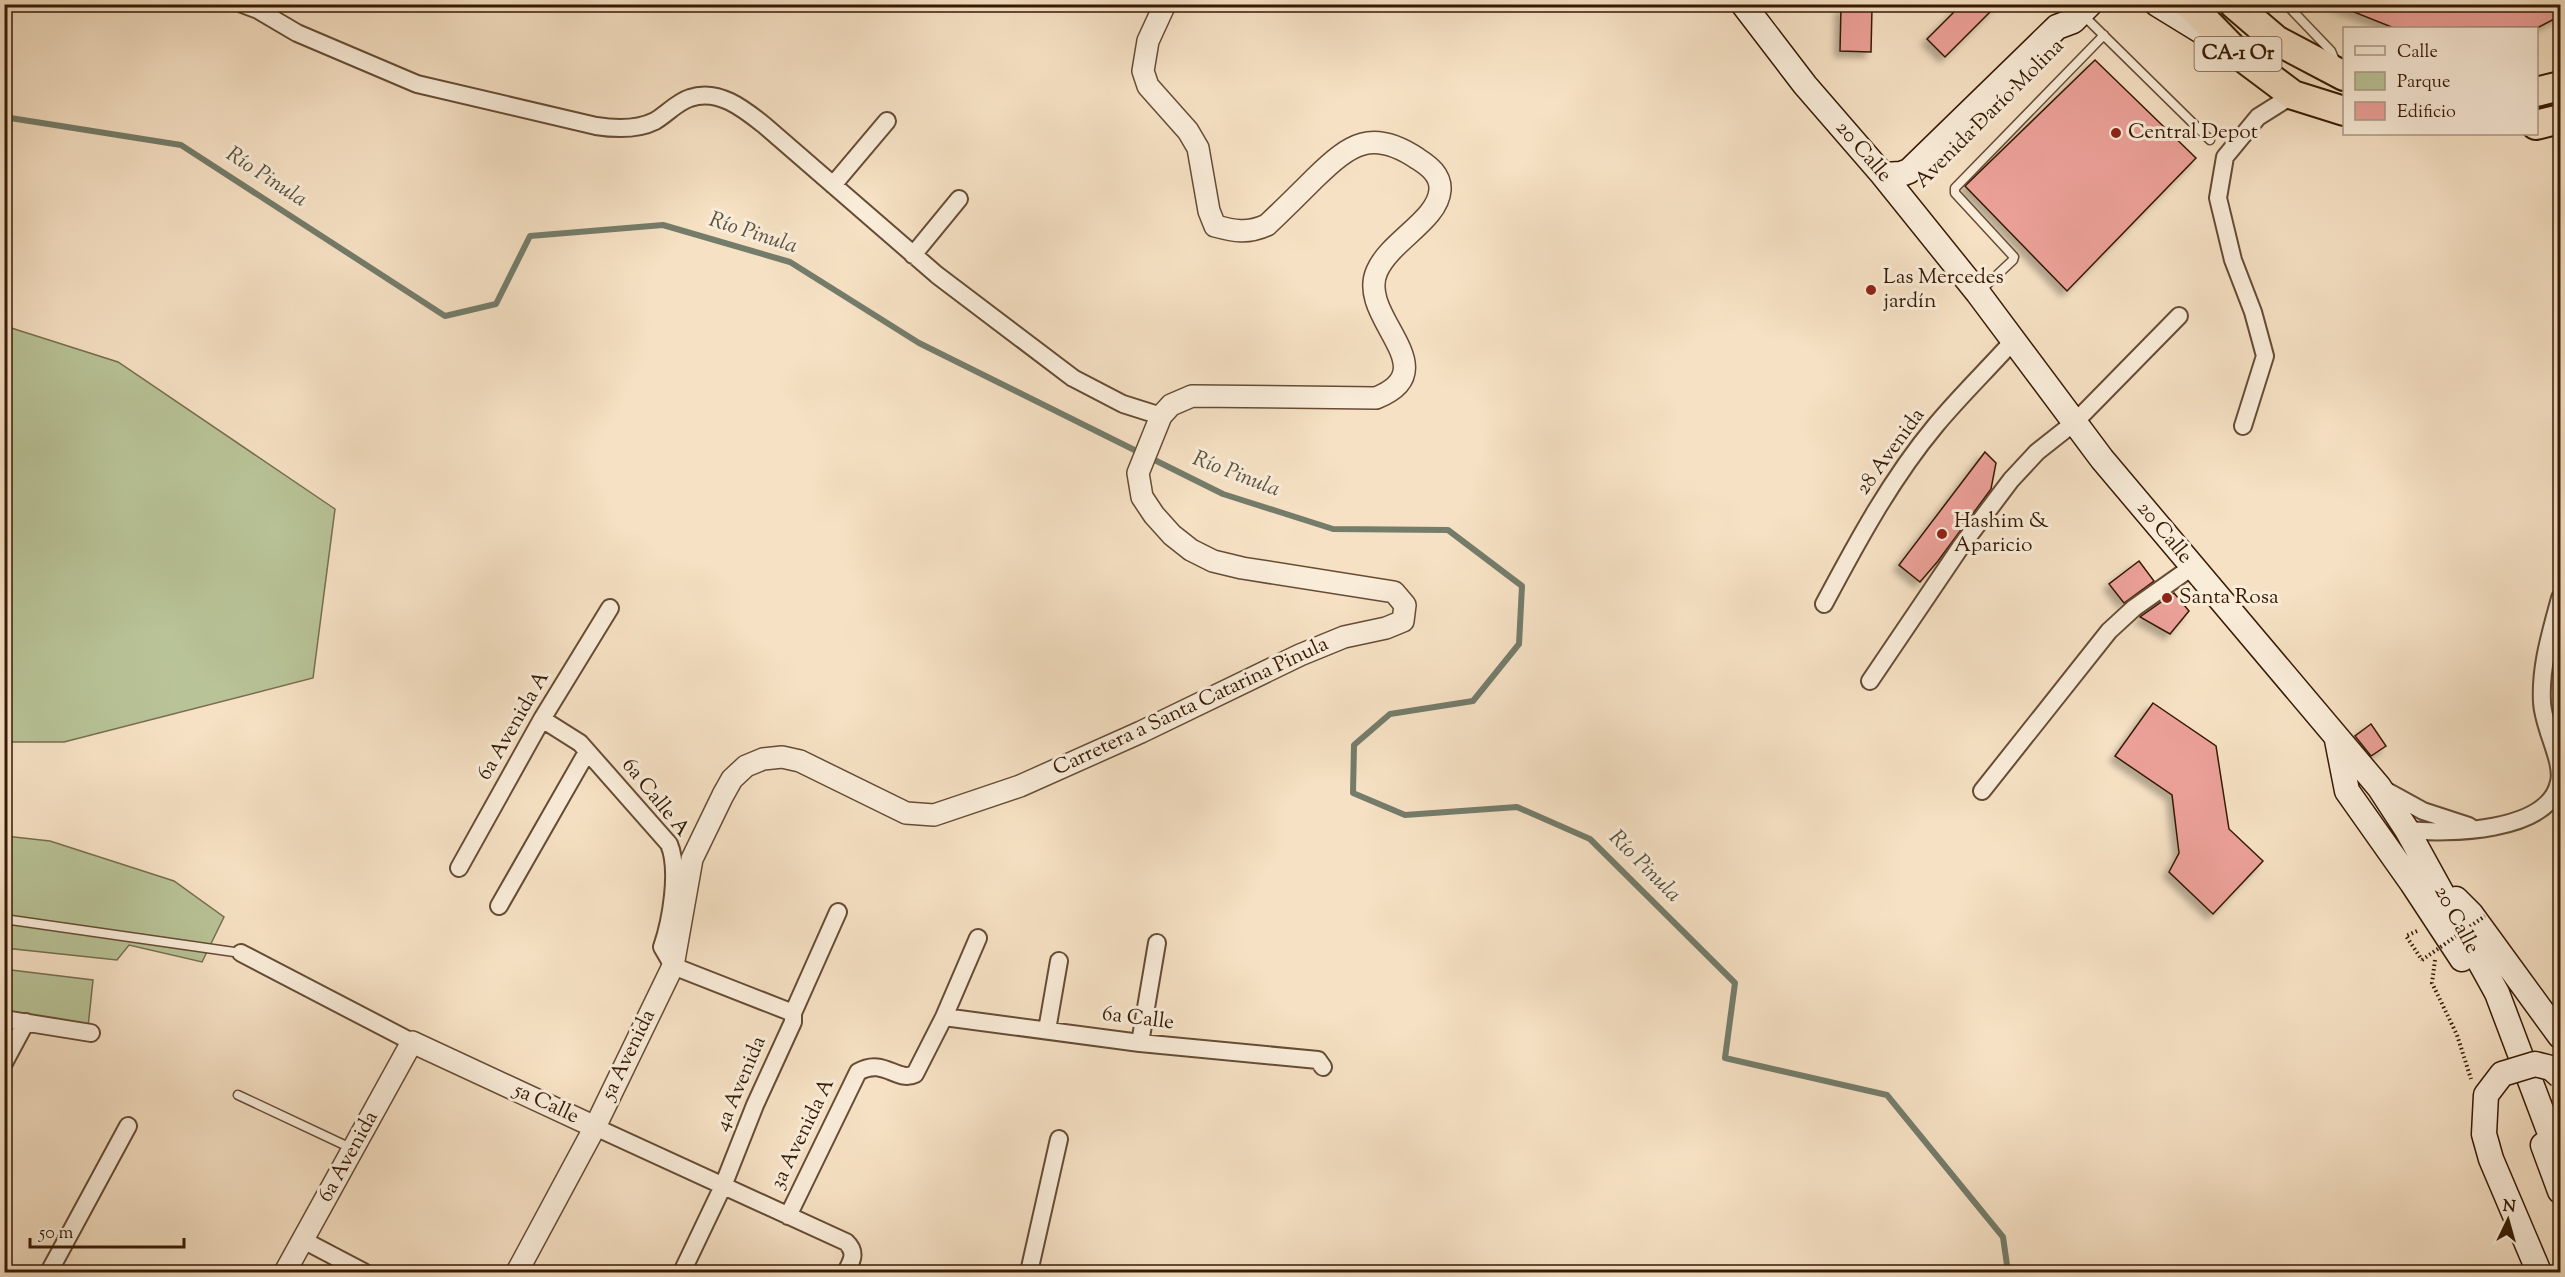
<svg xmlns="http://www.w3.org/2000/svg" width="2565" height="1277" font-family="'Sorts Mill Goudy',serif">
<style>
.green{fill:#b8c397;stroke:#776e4e;stroke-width:1.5}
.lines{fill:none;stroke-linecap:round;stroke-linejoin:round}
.stream{stroke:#747c6a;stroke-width:6}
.building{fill:#eba098;stroke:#361a05;stroke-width:1.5;filter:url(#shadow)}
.service-casing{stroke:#664c35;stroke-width:11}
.minor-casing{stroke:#664c35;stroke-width:20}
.tertiary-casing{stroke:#664c35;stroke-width:24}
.secondary-casing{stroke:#361a05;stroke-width:27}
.trunk-casing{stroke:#361a05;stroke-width:32}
.path{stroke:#361a05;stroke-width:4;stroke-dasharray:1.5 3;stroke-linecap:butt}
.service{stroke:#f9ecd9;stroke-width:8}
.minor{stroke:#f9ecd9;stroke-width:16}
.tertiary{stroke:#f9ecd9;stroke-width:21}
.secondary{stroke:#f9ecd9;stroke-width:24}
.trunk{stroke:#f6e1c4;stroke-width:28}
.secondary-bridge-casing{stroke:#361a05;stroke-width:27;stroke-linecap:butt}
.path-bridge{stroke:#361a05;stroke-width:4;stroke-dasharray:1.5 3;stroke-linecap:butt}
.secondary-bridge{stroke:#f9ecd9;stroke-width:24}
.poi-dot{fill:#8f2418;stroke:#f9ecd9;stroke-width:2}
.labels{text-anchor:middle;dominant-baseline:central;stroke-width:6;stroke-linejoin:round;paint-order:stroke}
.shield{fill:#f9ecd9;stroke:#705945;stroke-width:1.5}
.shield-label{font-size:20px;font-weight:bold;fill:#361a05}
.street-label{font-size:21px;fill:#361a05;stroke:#f9ecd9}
.poi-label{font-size:21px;fill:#361a05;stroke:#f9ecd9;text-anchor:start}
.water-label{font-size:22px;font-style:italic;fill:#5a5340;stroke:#f9ecd9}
</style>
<defs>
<filter id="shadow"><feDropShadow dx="-5.5" dy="5.5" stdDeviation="3" flood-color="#0004"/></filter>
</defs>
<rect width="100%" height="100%" fill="#f6e1c4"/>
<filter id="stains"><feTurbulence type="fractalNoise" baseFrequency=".00333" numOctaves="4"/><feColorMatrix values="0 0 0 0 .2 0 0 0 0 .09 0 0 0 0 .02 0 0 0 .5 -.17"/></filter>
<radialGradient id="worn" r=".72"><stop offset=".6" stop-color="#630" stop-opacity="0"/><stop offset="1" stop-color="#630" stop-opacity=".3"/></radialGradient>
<path class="green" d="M5,326l113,36 217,147 -22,169 -249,64h-59z
M5,836l45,5 124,40 50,36 -22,45 -73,-17 -12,15 -112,-12z
M11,970l82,10 -5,47 -82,-10z"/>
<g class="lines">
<path class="stream" d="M4,117l177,28 264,171 51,-12 34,-68 133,-11 127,37 129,81 304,151 110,35 115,1 74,56 -3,58 -46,57 -83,13 -36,31 -1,48 52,22 112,-8 73,32 145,144 -10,75 162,37 116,142 5,35"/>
</g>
<path class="building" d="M1962,4h36l-53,53 -18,-18z
M2334,4h226v12l-21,11 -145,1z
M1841,7l31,1 -1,44 -31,-1z
M2095,60l101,98 -129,133 -102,-105z
M1985,452l11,11 -5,26 -53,72 -18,21 -21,-17z
M2139,561l15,20 -30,22 -15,-19z
M2174,593l15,18 -19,23 -30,-17z
M2153,703l63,43 13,83 34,32 -50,53 -44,-42 10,-19 -7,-58 -57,-39z
M2371,724l15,22 -15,10 -16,-20z"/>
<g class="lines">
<defs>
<path id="service" d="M2286,4l45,47 5,12
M2082,14l128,126
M1980,291l33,-31 1,-3 -59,-64v-5l149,-153
M4,919l237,34
M238,1095l115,54"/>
<path id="minor" d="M242,4l16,6 39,23 120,51 179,42c19,3 41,4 59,-5 12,-7 22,-19 35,-23 28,-10 54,11 74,27l173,150 136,103 50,26 38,12
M833,185l54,-64
M913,255l46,-56
M2243,426l22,-70 -12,-44 -20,-52 -15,-62 7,-41 33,-40 35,-22
M1824,604c33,-62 67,-125 112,-179 24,-29 52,-56 77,-84
M1870,681l92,-136 49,-65 26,-28 38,-30 104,-106
M542,719l38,24 89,101c11,26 2,77 -7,103l11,19 120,47
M2383,789l40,22 46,15
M1982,791l127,-160 25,-23 58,-41
M2407,830c39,4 142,3 152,-48 5,-21 -16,-54 -17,-80 -2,-36 9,-70 18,-104
M459,868l83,-149 68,-111
M499,906l88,-154
M241,953l171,89
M944,1017l196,26 178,17 5,7
M4,1019l87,14
M1047,1030l12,-69
M1140,1043l17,-100
M4,1063l22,-41
M595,1127l251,115c11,10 6,19 0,30
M788,1216l70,-144c26,-15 39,11 57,2l29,-57 34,-79
M303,1240l61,32
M49,1272l79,-146
M682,1272l41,-86 32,-81 38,-83v-9l45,-101
M1029,1272l30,-133"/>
<path id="tertiary" d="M285,1272l127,-230 183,85
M517,1272l78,-145 78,-161 19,-107 31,-64 9,-16 14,-13 17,-7 19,-2 18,4 106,52 28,2 86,-29 121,-54 159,-77 44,-18 42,-9 17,-7 2,-16 -11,-13 -152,-24 -29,-7 -22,-11 -19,-15 -18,-20 -12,-18 -4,-24 23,-57 10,-11 21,-9 184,2c73,-29 -20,-81 1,-127 13,-30 61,-51 63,-81 1,-15 -11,-24 -22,-31 -46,-31 -68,-15 -103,19 -16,16 -32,32 -48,47 -20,9 -33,6 -52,1l-6,-15 -11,-63 -10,-17 -40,-45 -5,-15 5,-30 17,-37"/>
<path id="secondary" d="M1743,4l62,81 78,90 95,118 124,166 277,328 28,43 90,163 63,167
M2157,4l57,35
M1883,175l18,-1 8,-3 148,-144 16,-6 17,-17
M2337,740l10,51 65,92 50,76
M2456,899l15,15 89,122
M2543,1145l17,46"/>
<path id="trunk" d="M2189,4l48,49 56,42 51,16
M2234,4l42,36 68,36
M2536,92l24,-6
M2536,125l24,-6"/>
</defs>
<use href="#service" class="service-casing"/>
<use href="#minor" class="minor-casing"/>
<use href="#tertiary" class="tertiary-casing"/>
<use href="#secondary" class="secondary-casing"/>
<use href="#trunk" class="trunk-casing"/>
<path class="path" d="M2417,931l-11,5 16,24
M2435,960l-3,23 25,52 14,44"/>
<use href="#service" class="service"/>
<use href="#minor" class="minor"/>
<use href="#tertiary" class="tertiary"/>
<use href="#secondary" class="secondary"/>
<use href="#trunk" class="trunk"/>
<defs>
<path id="secondary-bridge" d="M2539,1272l-48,-113 -7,-25 2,-39 16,-21 33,-10 16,4 9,8"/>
</defs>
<use href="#secondary-bridge" class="secondary-bridge-casing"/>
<path class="path-bridge" d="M2422,960l63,-44"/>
<use href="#secondary-bridge" class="secondary-bridge"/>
</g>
<g class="poi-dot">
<circle cx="2116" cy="133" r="6"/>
<circle cx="1871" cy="290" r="6"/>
<circle cx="1942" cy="534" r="6"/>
<circle cx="2167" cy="598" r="6"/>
</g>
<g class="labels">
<rect class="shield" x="2194.5" y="37" width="87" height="34" rx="4.5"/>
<g class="shield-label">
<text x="2238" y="54">CA-1 Or</text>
</g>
<g class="street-label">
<text transform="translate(1990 114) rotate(-45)">Avenida Darío Molina</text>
<text transform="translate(1863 152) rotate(49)">20 Calle</text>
<text transform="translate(1891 452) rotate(-54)">28 Avenida</text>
<text transform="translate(2164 533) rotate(50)">20 Calle</text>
<text transform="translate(1191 707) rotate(-25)">Carretera a Santa Catarina Pinula</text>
<text transform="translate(514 726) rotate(-60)">6a Avenida A</text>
<text transform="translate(655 798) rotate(51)">6a Calle A</text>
<text transform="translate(2456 920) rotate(62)">20 Calle</text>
<text transform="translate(1138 1019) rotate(7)">6a Calle</text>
<text transform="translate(629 1055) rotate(-64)">5a Avenida</text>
<text transform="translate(741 1084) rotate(-67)">4a Avenida</text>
<text transform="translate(546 1104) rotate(25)">5a Calle</text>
<text transform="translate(803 1134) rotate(-64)">3a Avenida A</text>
<text transform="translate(349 1157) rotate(-61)">6a Avenida</text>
</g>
<g class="poi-label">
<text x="2128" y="133">Central Depot</text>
<text x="1883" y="278">Las Mercedes<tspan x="1883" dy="24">jardín</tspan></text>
<text x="1954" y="522">Hashim &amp;<tspan x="1954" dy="24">Aparicio</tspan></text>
<text x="2179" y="598">Santa Rosa</text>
</g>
<g class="water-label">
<text transform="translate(266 178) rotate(33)">Río Pinula</text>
<text transform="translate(753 234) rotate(18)">Río Pinula</text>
<text transform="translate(1236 475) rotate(21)">Río Pinula</text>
<text transform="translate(1644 867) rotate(45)">Río Pinula</text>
</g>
</g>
<rect width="2565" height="1277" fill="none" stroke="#f6e1c4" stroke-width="24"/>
<rect x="6" y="6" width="2553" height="1265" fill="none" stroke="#361a05" stroke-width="3"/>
<rect x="12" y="12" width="2541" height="1253" fill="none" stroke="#361a05" stroke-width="1.5"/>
<rect x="2343" y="27" width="195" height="108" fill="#f9ecd9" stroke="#ab9884" stroke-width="1.5"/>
<rect x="2355" y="46" width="30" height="9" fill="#f9ecd9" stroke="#ab9884" stroke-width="1.5"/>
<text x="2397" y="57" font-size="18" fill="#361a05">Calle</text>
<rect x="2355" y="72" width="30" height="18" fill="#b8c397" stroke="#ab9884" stroke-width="1.5"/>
<text x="2397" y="87" font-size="18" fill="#361a05">Parque</text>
<rect x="2355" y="102" width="30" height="18" fill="#eba098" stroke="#ab9884" stroke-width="1.5"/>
<text x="2397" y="117" font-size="18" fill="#361a05">Edificio</text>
<g transform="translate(2508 1220) rotate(5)" stroke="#f9ecd9" stroke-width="4.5" paint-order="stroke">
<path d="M0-4.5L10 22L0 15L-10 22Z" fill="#361a05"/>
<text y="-9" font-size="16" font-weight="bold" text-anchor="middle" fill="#361a05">N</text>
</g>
<path d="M30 1238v9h154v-9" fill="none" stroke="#361a05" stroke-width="3"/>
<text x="39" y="1238" font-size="18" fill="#361a05" stroke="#f9ecd9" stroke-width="4.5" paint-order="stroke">50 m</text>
<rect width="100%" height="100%" filter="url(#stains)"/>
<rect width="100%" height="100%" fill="url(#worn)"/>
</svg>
